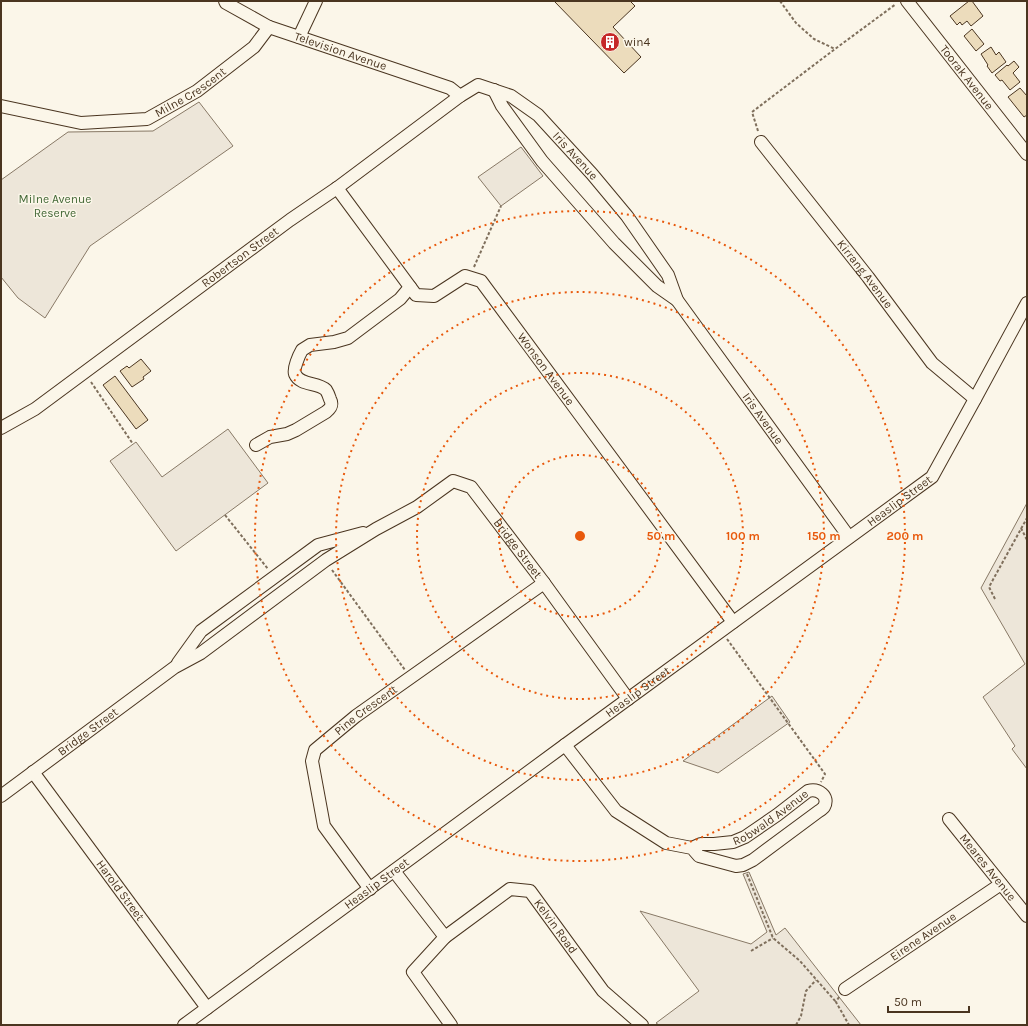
<svg xmlns="http://www.w3.org/2000/svg" width="1028" height="1026" font-family="Karla,sans-serif">
<style>
.green{fill:#ede6d9;stroke:#887966}
.building{fill:#ecdcbc;stroke:#4a3520}
.lines{fill:none;stroke-linecap:round;stroke-linejoin:round}
.minor-casing{stroke:#4a3520;stroke-width:14}
.path{stroke:#7f6f5c;stroke-width:2;stroke-dasharray:3 2;stroke-linecap:butt}
.minor{stroke:#fbf6e9;stroke-width:12}
.ring{fill:none;stroke:#e8590c;stroke-width:2;stroke-dasharray:2 4}
.labels{text-anchor:middle;dominant-baseline:central;stroke-width:3;stroke-linejoin:round;paint-order:stroke}
.poi-label{font-size:12px;fill:#4a3520;stroke:#fbf6e9;text-anchor:start}
.street-label{font-size:12px;fill:#4a3520;stroke:#fbf6e9}
.park-label{font-size:12px;fill:#436837;stroke:#fbf6e9}
.centre{fill:#e8590c;stroke:#fbf6e9;stroke-width:2}
.ring-label{font-size:12px;text-anchor:middle;font-weight:bold;fill:#e8590c;stroke:#fbf6e9;stroke-width:3;stroke-linejoin:round;paint-order:stroke}
</style>
<rect width="100%" height="100%" fill="#fbf6e9"/>
<path class="green" d="M199,102l34,44 -143,100 -45,72 -27,-20 -17,-21v-97l67,-48 85,-1z
M521,147l22,29 -42,30 -23,-29z
M228,429l40,54 -92,68 -66,-90 26,-19 26,35z
M1027,503v266l-15,-20 3,-3 -32,-49 42,-33 -44,-76z
M772,696l18,26 -72,51 -35,-12z
M749,872l27,63 9,-7 76,97h-202l-3,-2 43,-32 -59,-80 111,33 16,-12 -24,-58z"/>
<path class="building" d="M554,1h76l5,5 -22,21 28,30 -17,16z
M969,1h3l11,15 -12,10 -4,-5 -5,4 -2,-3 -3,3 -7,-9z
M972,29l12,15 -8,7 -12,-15z
M991,47l5,8 3,-3 7,10 -14,11 -5,-7 1,-1 -7,-11z
M1014,61l5,6 -6,6 7,9 -10,8 -8,-10 -2,1 -5,-6 12,-10 1,1z
M1020,88l7,8v19l-3,2 -16,-20z
M141,359l10,12 -8,6 1,2 -12,8 -12,-16 7,-5 2,2z
M115,376l33,44 -12,9 -33,-44z"/>
<g class="lines">
<defs>
<g id="minor">
<path id="s1" d="M225,1l1,2 43,24 181,61 10,8"/>
<path id="s2" d="M907,1l120,153"/>
<path d="M299,37l17,-36"/>
<path d="M494,90l8,16 40,55 72,82 43,43 20,14"/>
<path id="s3" d="M1,106l80,17 66,-4 50,-28 57,-44 15,-20"/>
<path id="s4" d="M761,142l107,135 64,86 43,36"/>
<path id="s5" d="M337,188l79,107 18,1 31,-20 16,5 252,341"/>
<path id="s6" d="M1,428l34,-19 255,-189 47,-32 123,-92 18,-11 33,11 27,19 54,59 35,42 41,59 9,25 172,237"/>
<path d="M256,445l14,-8 17,-3 9,-4 30,-18c5,-4 7,-7 4,-13 -1,-3 -2,-6 -4,-9 -8,-8 -26,-4 -31,-16 -2,-5 4,-19 7,-24l8,-5 24,-3 14,-4 52,-39 10,-12"/>
<path d="M178,663l23,-32 117,-86 45,-12"/>
<path id="s7" d="M565,745l51,66 50,32 26,5 9,-4h13l19,-2 12,-5 32,-22 31,-24c10,-3 22,5 16,16 -1,1 -4,4 -5,4l-66,49 -10,5 -7,1 -37,-10 -7,-8"/>
<path id="s8" d="M33,772l174,236"/>
<path id="s9" d="M1,796l174,-129 26,-14 125,-93 50,-31 41,-22 36,-26 18,6 73,96 84,116"/>
<path id="s10" d="M949,819l78,97"/>
<path id="s11" d="M394,871l51,66 65,-48 20,2 73,100 39,34"/>
<path id="s12" d="M370,889l-46,-63 -12,-65 3,-11 41,-34 188,-133"/>
<path d="M445,937l-32,35 38,53"/>
<path id="s13" d="M845,989l156,-105"/>
<path id="s14" d="M184,1025l381,-280 367,-268 43,-78 52,-96"/>
</g>
</defs>
<use href="#minor" class="minor-casing"/>
<path class="path" d="M780,1l16,22 18,16 21,10
M758,131l-6,-19 83,-63 61,-45
M474,267l27,-61
M91,382l42,62
M225,515l43,54
M1021,528l6,12
M332,570l73,100
M995,599l-6,-12 38,-69
M727,639l98,135 -4,8
M747,874l26,64 27,23 36,41
M751,951l22,-13
M839,997l-3,5 13,23
M796,1025l5,-9 5,-25 10,-11"/>
<use href="#minor" class="minor"/>
</g>
<g class="ring">
<circle cx="580" cy="536" r="81"/>
<circle cx="580" cy="536" r="163"/>
<circle cx="580" cy="536" r="244"/>
<circle cx="580" cy="536" r="325"/>
</g>
<defs>
<symbol id="building-disc" viewBox="-11 -11 22 22"><circle r="9.5" fill="#c62828" stroke="#fbf6e9"/><path d="M-4-6H4V6H1V3H-1V6H-4ZM-2.5-4.3h1.7v1.8h-1.7ZM.8-4.3h1.7v1.8H.8ZM-2.5-1h1.7V.8h-1.7ZM.8-1h1.7V.8H.8Z" fill="#fff"/></symbol>
</defs>
<g fill-rule="evenodd">
<use href="#building-disc" x="599" y="31" width="22" height="22"/>
</g>
<g class="labels">
<g class="poi-label">
<text x="624" y="42">win4</text>
</g>
<g class="street-label">
<text stroke="none"><textPath href="#s1" startOffset="127">Television Avenue</textPath></text>
<text stroke="none"><textPath href="#s2" startOffset="97">Toorak Avenue</textPath></text>
<text stroke="none"><textPath href="#s3" startOffset="199">Milne Crescent</textPath></text>
<text stroke="none"><textPath href="#s6" startOffset="711">Iris Avenue</textPath></text>
<text stroke="none"><textPath href="#s6" startOffset="294">Robertson Street</textPath></text>
<text stroke="none"><textPath href="#s4" startOffset="168">Kirrang Avenue</textPath></text>
<text stroke="none"><textPath href="#s5" startOffset="314">Wonson Avenue</textPath></text>
<text stroke="none"><textPath href="#s6" startOffset="1035">Iris Avenue</textPath></text>
<text stroke="none"><textPath href="#s14" startOffset="887">Heaslip Street</textPath></text>
<text stroke="none"><textPath href="#s9" startOffset="648">Bridge Street</textPath></text>
<text stroke="none"><textPath href="#s14" startOffset="563">Heaslip Street</textPath></text>
<text stroke="none"><textPath href="#s12" startOffset="220">Pine Crescent</textPath></text>
<text stroke="none"><textPath href="#s9" startOffset="108">Bridge Street</textPath></text>
<text stroke="none"><textPath href="#s7" startOffset="256">Robwald Avenue</textPath></text>
<text stroke="none"><textPath href="#s10" startOffset="62">Meares Avenue</textPath></text>
<text stroke="none"><textPath href="#s14" startOffset="239">Heaslip Street</textPath></text>
<text stroke="none"><textPath href="#s8" startOffset="147">Harold Street</textPath></text>
<text stroke="none"><textPath href="#s11" startOffset="228">Kelvin Road</textPath></text>
<text stroke="none"><textPath href="#s13" startOffset="94">Eirene Avenue</textPath></text>
</g>
<g class="park-label">
<text x="55" y="199">Milne Avenue<tspan x="55" dy="14">Reserve</tspan></text>
</g>
</g>
<circle cx="580" cy="536" r="6" class="centre"/>
<g class="ring-label">
<text x="661" y="540">50 m</text>
<text x="743" y="540">100 m</text>
<text x="824" y="540">150 m</text>
<text x="905" y="540">200 m</text>
</g>
<rect width="1028" height="1026" fill="none" stroke="#4a3520" stroke-width="4"/>
<path d="M888 1006v6h81v-6" fill="none" stroke="#4a3520" stroke-width="2"/>
<text x="894" y="1006" font-size="12" fill="#4a3520" stroke="#fbf6e9" stroke-width="3" paint-order="stroke">50 m</text>
</svg>
